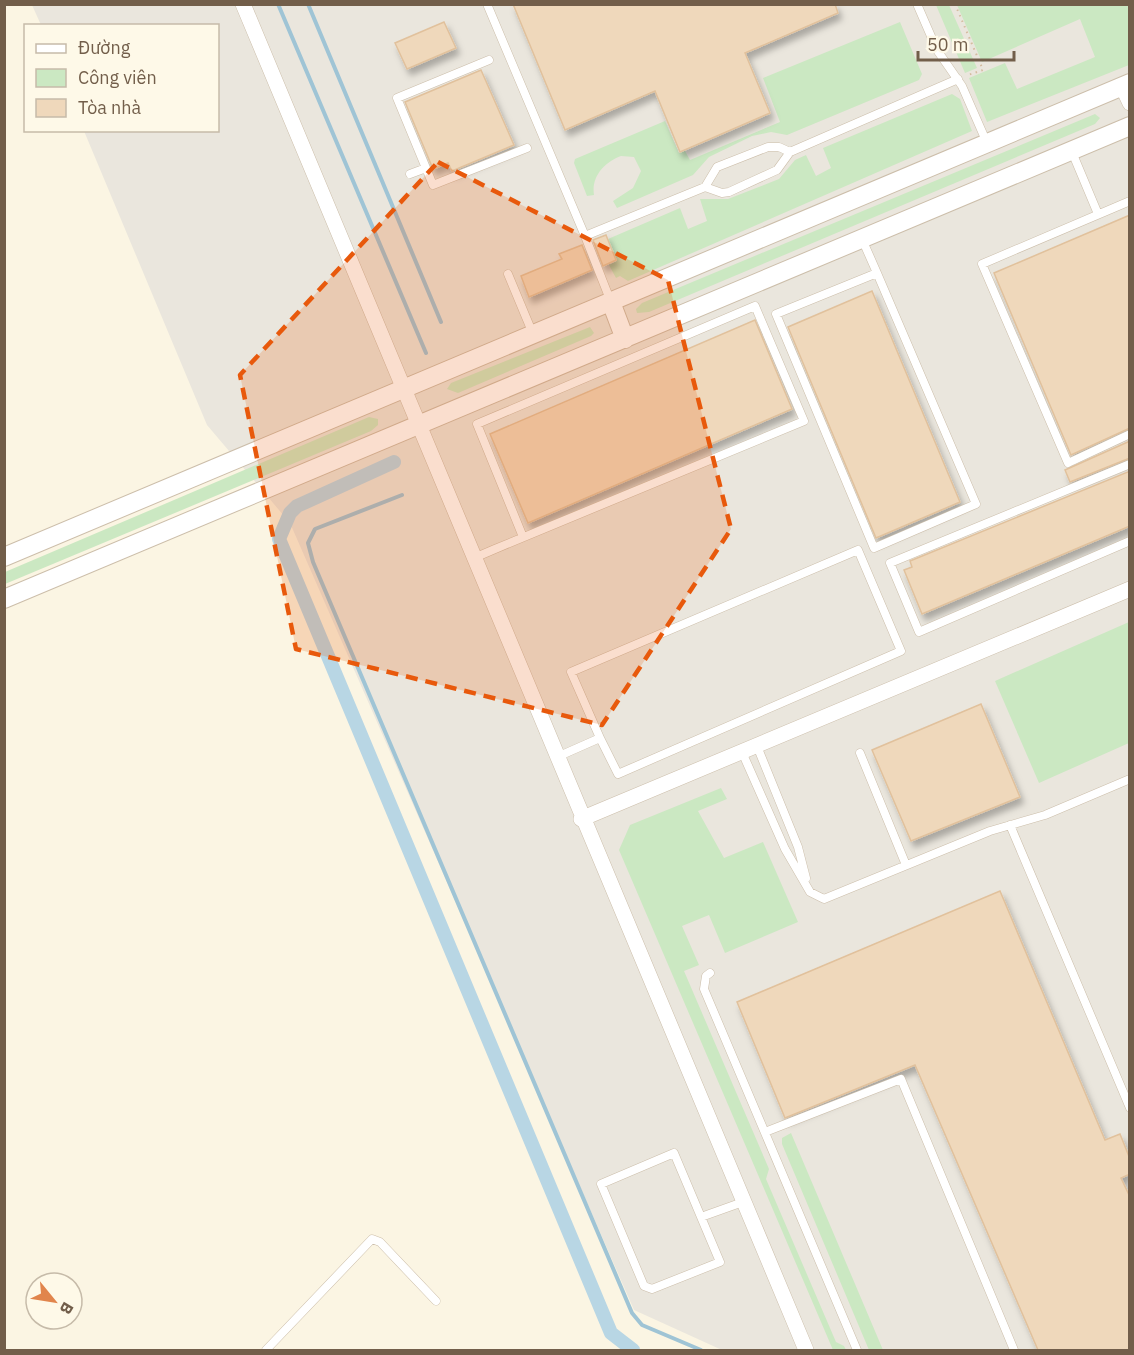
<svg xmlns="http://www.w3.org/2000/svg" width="1134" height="1355" font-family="'IBM Plex Sans',sans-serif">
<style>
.industrial{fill:#eae6dd}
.green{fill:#cbe8c2}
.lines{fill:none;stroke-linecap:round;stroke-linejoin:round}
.stream{stroke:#9fc4d5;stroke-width:4}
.canal{stroke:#b8d6e4;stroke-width:14}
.building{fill:#efd8bb;stroke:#e1c19c;stroke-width:1.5;filter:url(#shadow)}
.service-casing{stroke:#ccbeaa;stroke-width:9}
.minor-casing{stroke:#ccbeaa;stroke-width:16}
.tertiary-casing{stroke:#ccbeaa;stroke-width:20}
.path{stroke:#d4bc9f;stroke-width:2;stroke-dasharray:1.5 4.5;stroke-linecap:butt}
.service{stroke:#fff;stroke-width:8}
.minor{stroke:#fff;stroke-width:15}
.tertiary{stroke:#fff;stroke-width:18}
.marked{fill:#e8590c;fill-opacity:0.2;stroke:#e8590c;stroke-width:4.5;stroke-dasharray:12 8;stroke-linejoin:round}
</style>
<defs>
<filter id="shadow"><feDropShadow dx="3.5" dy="6" stdDeviation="3" flood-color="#0004"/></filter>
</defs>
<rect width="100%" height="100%" fill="#fbf5e3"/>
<path class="industrial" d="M32,5h1097v1345h-407l-88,-40 -344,-787 -83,-98 -123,-294 134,-1v-104l-177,-1z"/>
<path class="green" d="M936,5h13l28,63 -12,5z
M957,5h172v60l-142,57 -18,-44 36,-15 12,26 78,-32 -15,-38 -98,43z
M900,22l22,52 -3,6 -132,55 -16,-3 -19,4 -43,21 -16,18 -76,33 -4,-7 20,-13 8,-17 -7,-14 -13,-1c-16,6 -30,20 -27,39l-7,1 -13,-33 1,-4 90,-38 14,32 6,-2 5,9 90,-38 -17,-44z
M952,94l8,5 12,32 -344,150 -8,-5 -4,2 -7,-13 8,-4 -9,-22 72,-31 8,21 19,-8 -7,-22h28l51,-20 16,-19 11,-5 10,21 15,-8 -8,-20z
M1095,114l5,4 -5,6 -446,188 -12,1 -1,-4 6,-6z
M590,327l4,6 -3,3 -133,57 -11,-4 4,-6z
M369,417l9,2v6l-7,6 -366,153v-12z
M1129,622v121l-90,40 -44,-102z
M721,788l6,11 -29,12 26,47 39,-16 35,80 -73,31 -16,-38 -27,11 17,39 -15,6 85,198 -3,10 70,163 8,4 2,4h-13l-214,-500 11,-25z
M791,1133l92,217h-14l-87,-206v-6z"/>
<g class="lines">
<path class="stream" d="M278,4l148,349
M308,4l133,318
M402,495l-87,34 -7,14 5,19 319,751 10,12 59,25"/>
<path class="canal" d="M394,462l-97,44 -7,7 -11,26 332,794 22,17"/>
</g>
<path class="building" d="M513,4h322l3,9 -93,40 25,60 -90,39 -25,-61 -90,39z
M444,22l12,26 -49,21 -12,-26z
M481,70l33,75 -62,26 -4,-8 -15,6 -28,-67z
M1130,215v213l-59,27 -77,-182z
M606,235l10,25 -13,6 -10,-26z
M582,245l10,25 -63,27 -8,-21 41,-17 -3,-5z
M872,291l88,211 -84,36 -88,-211z
M755,320l37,89 -264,114 -38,-89z
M1130,441v17l-60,24 -5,-12z
M1130,471v55l-208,88 -18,-44 8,-3 -2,-6z
M981,704l39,93 -109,44 -39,-91z
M1000,891l105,249 15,-6 10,25v15l-9,4 9,19v153h-92l-123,-285 -130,53 -48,-116z"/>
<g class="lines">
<defs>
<path id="service" d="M487,4l98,232 120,-49 17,6 7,-1 48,-22 13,-18 168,-73
M917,4l20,46 25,36 25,57
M489,60l-92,38 36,87 94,-37
M1072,152l26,62
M410,174l16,-6
M705,187l12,-20 51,-20h11l11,5
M1130,201l-148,63 86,199 62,-29
M585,236l26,66
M862,239l15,34 99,231 -102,44 -98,-234 101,-41
M508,274l25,60
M1130,464l-240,99 29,69 211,-91
M474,558l21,-9 309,-128 -49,-115 -278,118 46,113
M757,746l41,101 8,31
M742,752l43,97 25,43 14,7 166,-68 55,-16 85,-36
M860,753l46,112
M557,757l43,-19 -29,-66 287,-122 43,101 -283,123 -18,-36
M1010,825l120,283
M710,973l-4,3 -2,13 153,361
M765,1132l136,-53 113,271
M674,1153l46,109 -68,27 -8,-3 -43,-102z
M701,1217l42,-15
M266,1350l106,-111 8,3 56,59"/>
<path id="minor" d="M243,4c189,448 373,899 563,1346
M1122,86l8,17
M581,819l549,-230"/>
<path id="tertiary" d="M611,302l14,37
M4,557l1126,-474
M4,599l1126,-473"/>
</defs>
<use href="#service" class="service-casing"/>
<use href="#minor" class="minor-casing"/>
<use href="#tertiary" class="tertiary-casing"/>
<path class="path" d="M955,4l28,66 -15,5"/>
<use href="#service" class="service"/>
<use href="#minor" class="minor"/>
<use href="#tertiary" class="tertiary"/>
</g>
<path class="marked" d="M438,162l230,118 63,249 -129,196 -306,-76 -56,-274z"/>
<rect width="1134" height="1355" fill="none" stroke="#725e4a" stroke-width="12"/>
<rect x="24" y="24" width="195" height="108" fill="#fef9e8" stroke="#c6bba9" stroke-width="1.5"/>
<rect x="36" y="44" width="30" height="9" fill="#ffffff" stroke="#c6bba9" stroke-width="1.5"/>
<text x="78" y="54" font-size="18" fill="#725e4a">Đường</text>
<rect x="36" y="69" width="30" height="18" fill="#cbe8c2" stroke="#c6bba9" stroke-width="1.5"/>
<text x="78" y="84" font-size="18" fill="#725e4a">Công viên</text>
<rect x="36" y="99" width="30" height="18" fill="#efd8bb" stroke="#c6bba9" stroke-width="1.5"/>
<text x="78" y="114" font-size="18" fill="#725e4a">Tòa nhà</text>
<g transform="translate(54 1301) rotate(120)"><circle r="28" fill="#fef9e8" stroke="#c6bba9" stroke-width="1.5"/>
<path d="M0-4.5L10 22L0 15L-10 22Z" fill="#e1854c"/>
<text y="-9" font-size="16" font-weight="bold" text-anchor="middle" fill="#725e4a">B</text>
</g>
<path d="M918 51v9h96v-9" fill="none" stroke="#725e4a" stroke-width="3"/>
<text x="927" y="51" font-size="18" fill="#725e4a" stroke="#fef9e8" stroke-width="4.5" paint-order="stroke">50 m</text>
</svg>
